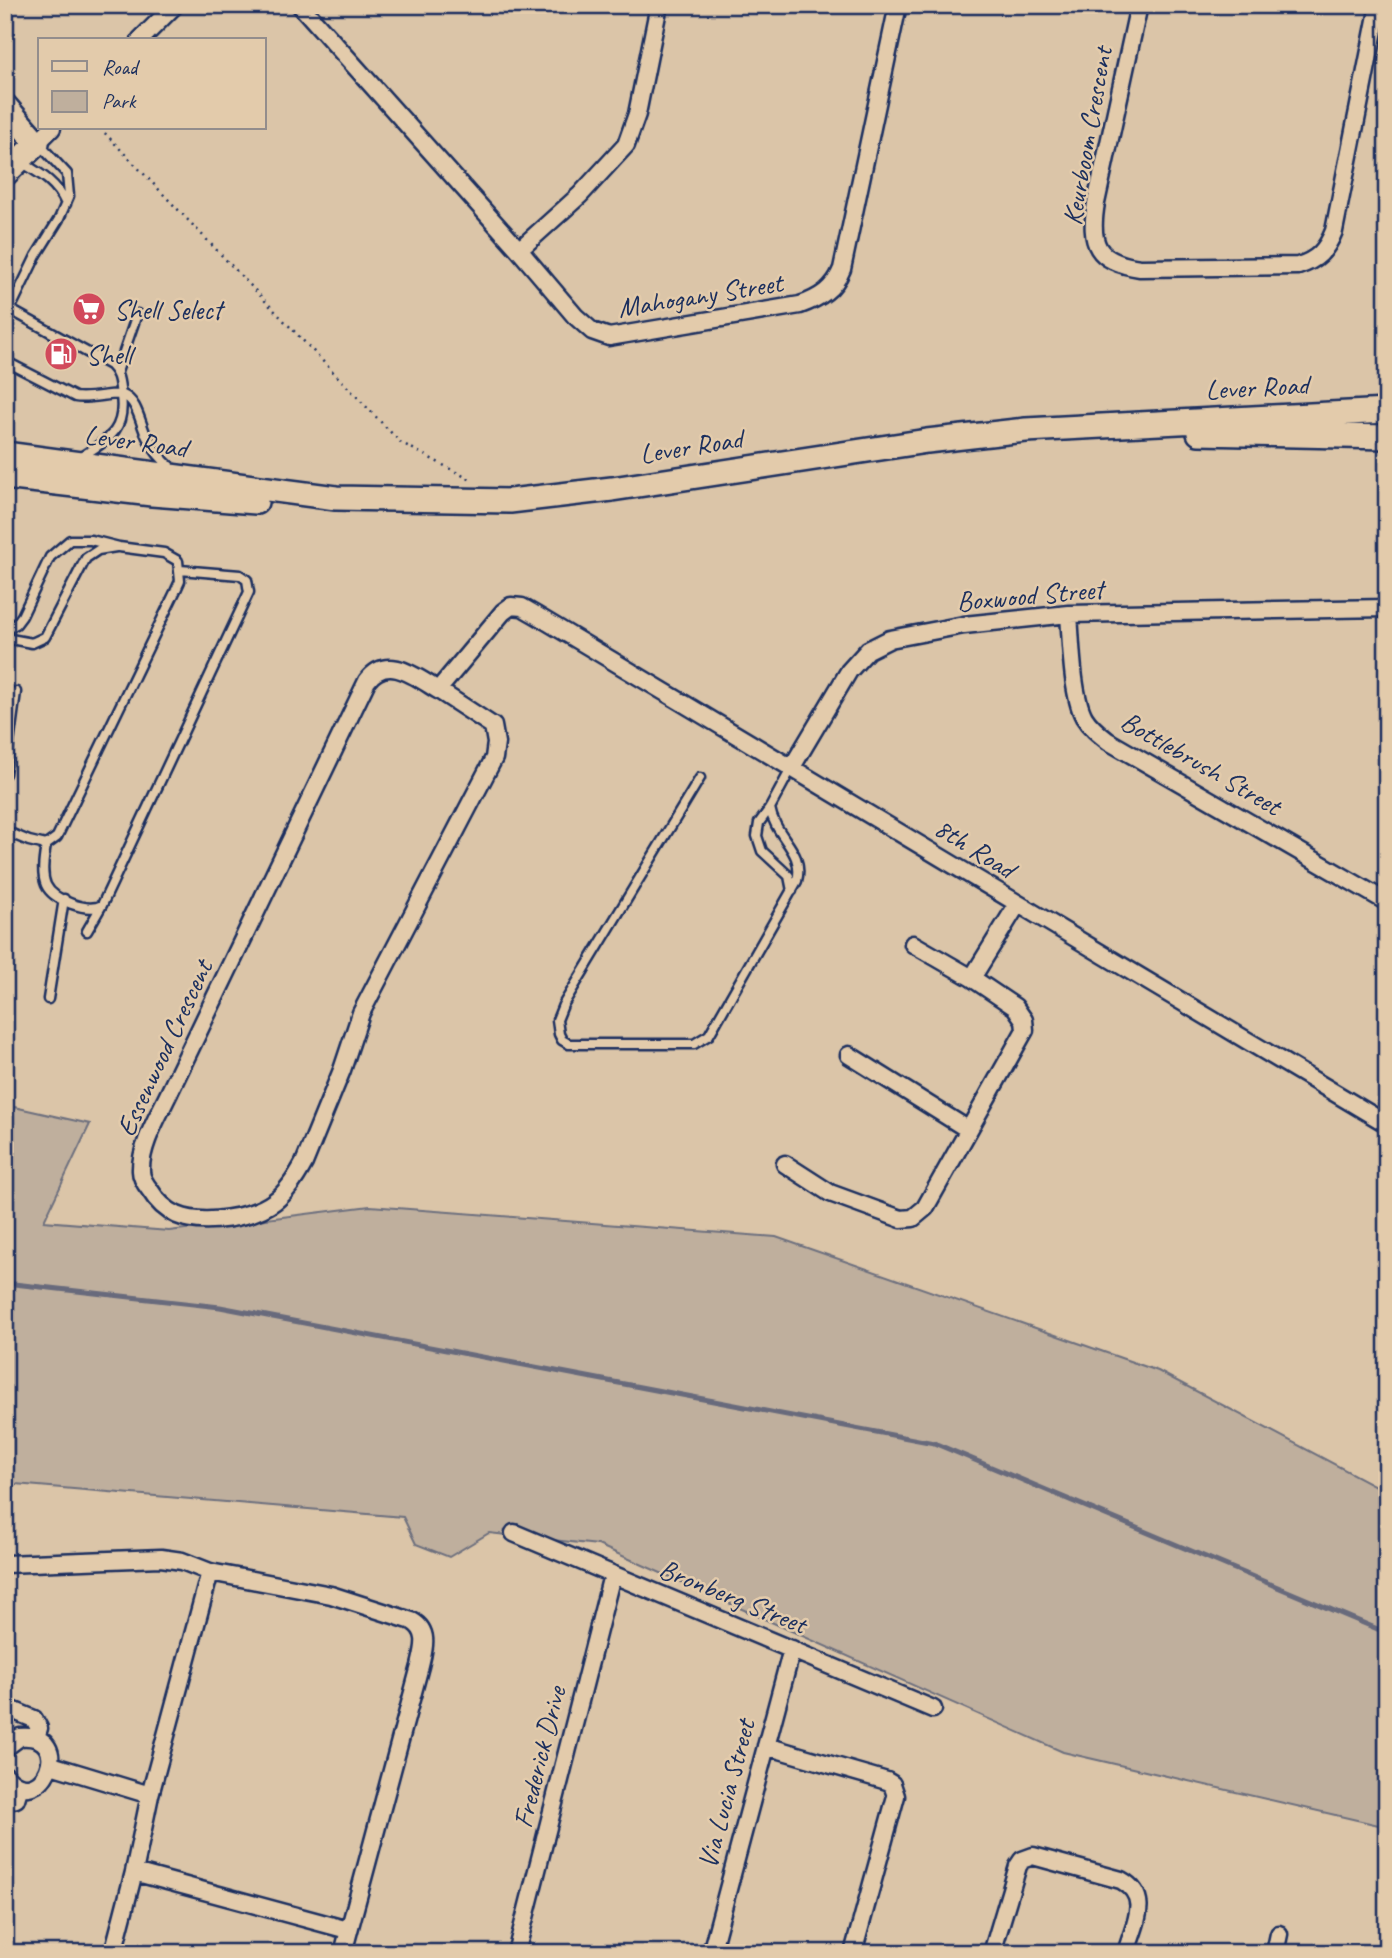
<svg xmlns="http://www.w3.org/2000/svg" width="1392" height="1958" font-family="Caveat,sans-serif">
<style>
.green{fill:#bfaf9d;stroke:#6d6f7e;stroke-width:2}
.lines{fill:none;stroke-linecap:round;stroke-linejoin:round}
.stream{stroke:#676a7b;stroke-width:5}
.lane-casing{stroke:#1b2f5e;stroke-width:13}
.street-casing{stroke:#1b2f5e;stroke-width:21}
.secondary-casing{stroke:#1b2f5e;stroke-width:28}
.path{stroke:#1b2f5e;stroke-width:2.5;stroke-dasharray:2 5;stroke-linecap:butt}
.lane{stroke:#e3cbab;stroke-width:8}
.street{stroke:#e3cbab;stroke-width:16}
.secondary{stroke:#e3cbab;stroke-width:23}
.labels{text-anchor:middle;dominant-baseline:central;stroke-width:5;stroke-linejoin:round;paint-order:stroke}
.street-label{font-size:28px;fill:#1b2f5e;stroke:#e3cbab}
.poi-label{font-size:28px;fill:#1b2f5e;stroke:#e3cbab;text-anchor:start}
</style>
<rect width="100%" height="100%" fill="#dbc5a8"/>
<filter id="ink" filterUnits="userSpaceOnUse"><feTurbulence type="fractalNoise" baseFrequency=".0143" numOctaves="2"/><feDisplacementMap in="SourceGraphic" scale="14" xChannelSelector="R" yChannelSelector="G"/><feConvolveMatrix kernelMatrix="1 2 1 2 8 2 1 2 1" color-interpolation-filters="sRGB"/></filter>
<g filter="url(#ink)">
<path class="green" d="M5,1105l85,19 -46,97 125,10 201,-25 406,31 382,134 229,121v335l-324,-75 -465,-207 -109,-12 -40,24 -33,-13 -13,-27 -388,-33 -10,-3z"/>
<g class="lines">
<path class="stream" d="M5,1283l215,24 714,136 453,190"/>
<defs>
<path id="lane" d="M21,162c20,12 36,21 45,42
M9,309l101,56c10,10 9,17 11,31 5,37 -15,44 -43,63
M5,320l31,-64 23,-37 10,-23 -2,-22 -28,-30
M5,361l70,36c14,3 40,-5 48,-2 15,6 17,29 24,42 6,13 16,24 27,33
M117,372l20,-58
M5,630l11,-6 6,-8 28,-59 20,-17h21l28,7 45,6 14,8 2,20 -5,11 -118,245 -11,8 -17,-4 -24,-10
M5,638l27,5 13,-6 41,-79 12,-8 18,-3
M5,774l11,-82
M700,778l-137,227 -6,15 2,14 3,6 7,4h125l15,-9 88,-154c8,-31 -22,-43 -27,-73
M46,845c-2,13 -5,28 0,40 7,15 41,28 56,20
M792,891l-3,-15 -27,-25 -5,-15 2,-13 11,-15 22,-41
M87,931l15,-26 147,-313 -2,-12 -7,-5 -60,-5
M48,999l16,-100"/>
<path id="street" d="M300,5l219,245 56,66 17,15 17,6 191,-32c20,-7 34,-16 42,-36l56,-264
M1139,5l-43,198c-7,41 0,59 44,65l158,-2c19,-6 28,-15 36,-35l45,-226
M140,40l35,-35
M37,143l15,-15
M519,250l61,-55 46,-50 11,-31 22,-109
M1069,614c2,27 3,81 15,103 6,10 15,17 24,24l279,161
M438,690l55,36 3,17 -2,15 -133,255 -19,57 -38,93c-7,13 -17,29 -29,38 -22,17 -72,25 -98,14 -11,-5 -21,-15 -27,-25 -4,-5 -9,-12 -9,-19 -1,-26 18,-56 29,-80l197,-410c20,-28 49,-4 71,9l65,-78 8,-6 11,1 14,8c284,170 567,340 851,509
M792,767l57,-96 19,-21 22,-11 74,-14 105,-11 318,-6
M972,978l45,-73
M849,1055l120,75
M785,1164l45,29 71,26 12,-1 12,-10 100,-178 -1,-10 -9,-13 -43,-29 -59,-34
M514,1533l419,176
M5,1564l156,-6 21,3 28,11 121,23 81,26c18,10 12,28 8,45l-77,287
M5,1707l29,12 5,9 -3,10
M766,1746l121,35 5,3 4,12 -43,157
M5,1748l15,-11c58,-5 21,81 -15,38
M51,1765l99,30
M5,1802l11,-3 4,-13
M134,1872l214,58
M113,1953l21,-81 16,-77 60,-223
M516,1953l96,-378
M711,1953l81,-304
M992,1953l26,-87 4,-6 11,-4 88,24c31,17 13,44 5,73
M1275,1953l4,-19"/>
<path id="secondary" d="M5,106l32,37 -32,31
M1199,433l188,4
M5,454l331,44 174,3 102,-12 315,-48 99,-11 361,-19
M5,477l147,17 104,8"/>
</defs>
<use href="#lane" class="lane-casing"/>
<use href="#street" class="street-casing"/>
<use href="#secondary" class="secondary-casing"/>
<path class="path" d="M100,128l300,314 71,38"/>
<use href="#lane" class="lane"/>
<use href="#street" class="street"/>
<use href="#secondary" class="secondary"/>
</g>
</g>
<defs>
<symbol id="supermarket-disc" viewBox="-11 -11 22 22"><circle r="9.5" fill="#d1495b" stroke="#e3cbab"/><path d="M-6-5.5h2.5l.6 2H6L4.5 2H-2.5L-4.4-4H-6ZM-1.5 3.2a1.3 1.3 0 1 0 .1 0ZM3 3.2a1.3 1.3 0 1 0 .1 0Z" fill="#fff"/></symbol>
<symbol id="fuel-disc" viewBox="-11 -11 22 22"><circle r="9.5" fill="#d1495b" stroke="#e3cbab"/><path d="M-5.5-6h7V0h2V4h1.3V-2.5L3-4.5l.8-.8L6-3V5H2.5V1h-1V6h-7ZM-4.2-4.7v3.2H.2V-4.7Z" fill="#fff"/></symbol>
</defs>
<g fill-rule="evenodd">
<use href="#supermarket-disc" x="70" y="290" width="38" height="38"/>
<use href="#fuel-disc" x="42" y="335" width="38" height="38"/>
</g>
<g class="labels">
<g class="street-label">
<text transform="translate(1087 136) rotate(-80)">Keurboom Crescent</text>
<text transform="translate(700 295) rotate(-9)">Mahogany Street</text>
<text transform="translate(1257 387) rotate(-3)">Lever Road</text>
<text transform="translate(136 441) rotate(8)">Lever Road</text>
<text transform="translate(691 446) rotate(-9)">Lever Road</text>
<text transform="translate(1030 595) rotate(-5)">Boxwood Street</text>
<text transform="translate(1201 763) rotate(30)">Bottlebrush Street</text>
<text transform="translate(975 848) rotate(32)">8th Road</text>
<text transform="translate(164 1048) rotate(-65)">Essenwood Crescent</text>
<text transform="translate(733 1596) rotate(22)">Bronberg Street</text>
<text transform="translate(539 1757) rotate(-76)">Frederick Drive</text>
<text transform="translate(726 1794) rotate(-75)">Via Lucia Street</text>
</g>
<g class="poi-label">
<text x="114" y="309">Shell Select</text>
<text x="86" y="354">Shell</text>
</g>
</g>
<rect width="1392" height="1958" fill="none" stroke="#e3cbab" stroke-width="28"/>
<rect x="14" y="14" width="1364" height="1930" fill="none" stroke="#1b2f5e" stroke-width="2.5" filter="url(#ink)"/>
<rect x="38" y="38" width="228" height="91" fill="#e3cbab" stroke="#938d8c" stroke-width="2"/>
<rect x="52" y="61" width="35" height="10" fill="#e3cbab" stroke="#938d8c" stroke-width="2"/>
<text x="102" y="74" font-size="21" fill="#1b2f5e">Road</text>
<rect x="52" y="91" width="35" height="21" fill="#bfaf9d" stroke="#938d8c" stroke-width="2"/>
<text x="102" y="108" font-size="21" fill="#1b2f5e">Park</text>
</svg>
